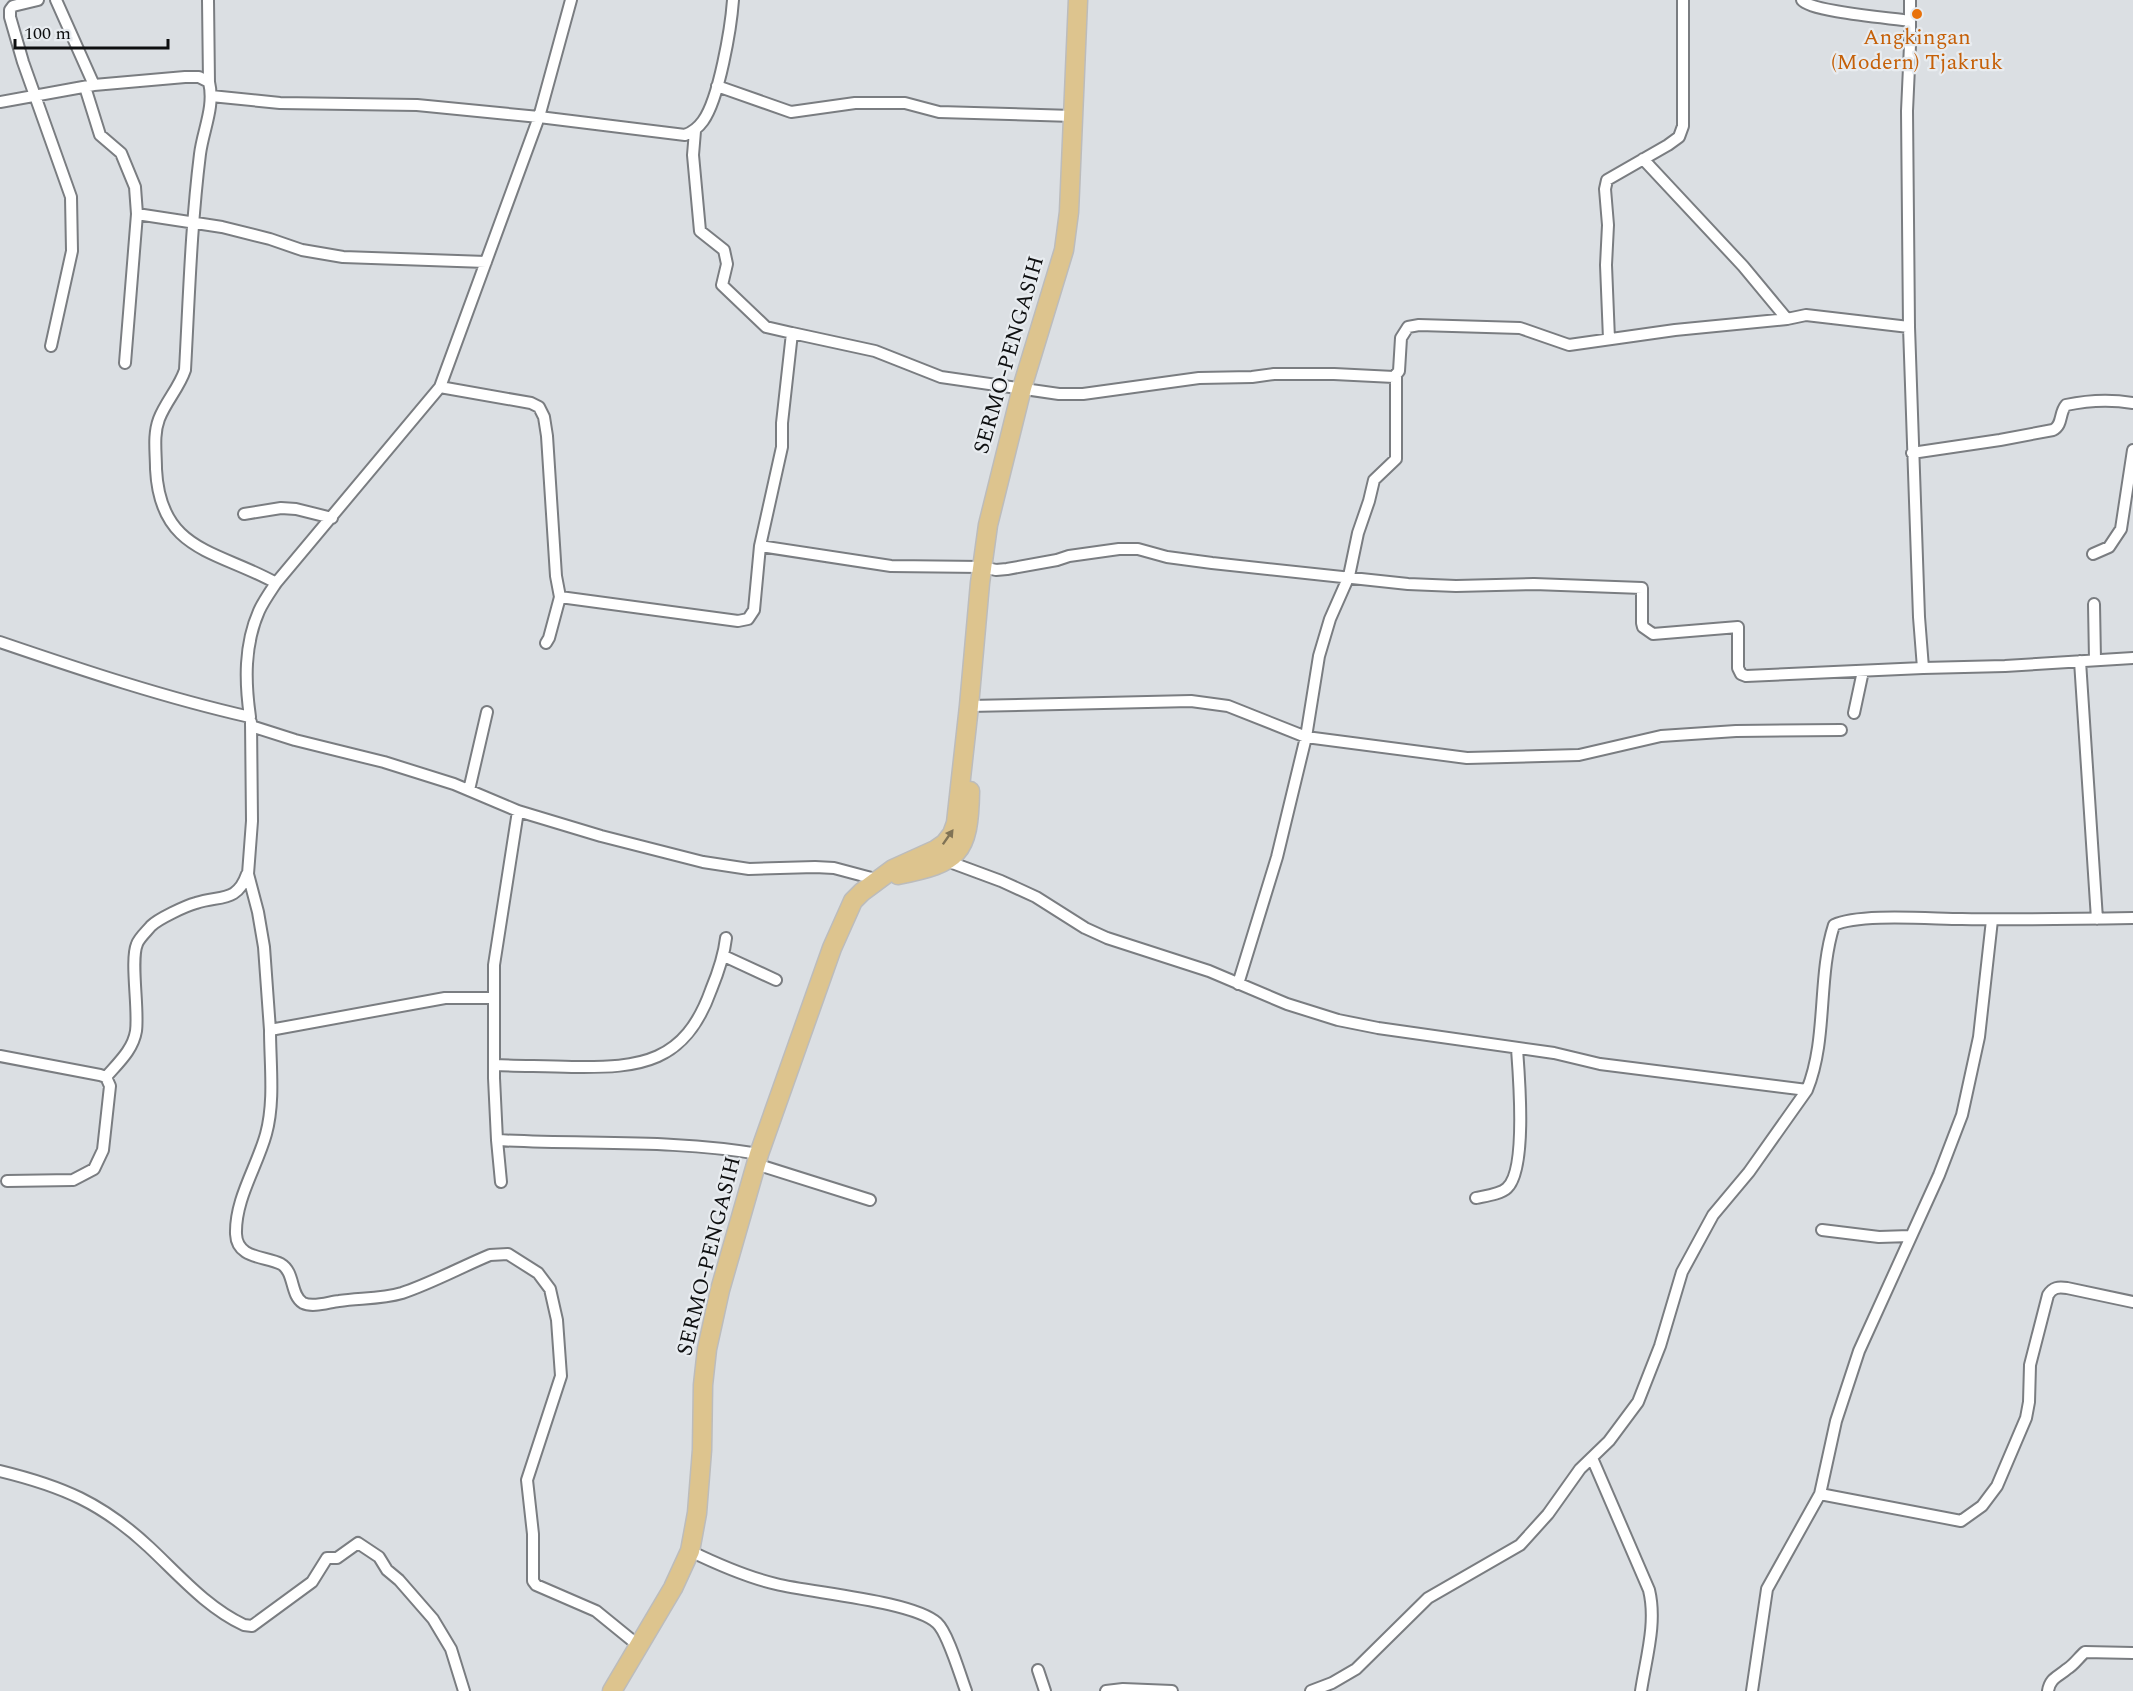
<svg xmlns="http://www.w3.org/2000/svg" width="2133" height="1691" font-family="Spectral,serif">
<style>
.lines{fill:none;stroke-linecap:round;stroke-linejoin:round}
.minor-casing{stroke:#7a7d81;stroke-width:14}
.primary-casing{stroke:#bcbcbc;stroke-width:21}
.minor{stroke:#fff;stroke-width:10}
.primary{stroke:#ddc48e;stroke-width:18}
.oneway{fill:#807355}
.food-dot{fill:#e8710a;stroke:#e8ecf0;stroke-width:2}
.labels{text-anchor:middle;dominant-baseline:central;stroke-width:4.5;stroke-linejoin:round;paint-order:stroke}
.food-label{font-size:22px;fill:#c56008;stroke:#e8ecf0}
.street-label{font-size:22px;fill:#0e0f10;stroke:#e8ecf0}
</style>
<rect width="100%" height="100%" fill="#dbdfe3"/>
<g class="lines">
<defs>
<path id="minor" d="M38,0l-25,6 -3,4v7l13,45 48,135 1,54 -21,95
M56,0l38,85
M208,0l1,82
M1802,0c9,12 90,18 108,21
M1910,0v45l-3,66 2,216 10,290 4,51 82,-2 128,-8
M717,86l74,26 64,-9h50l34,9 134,4
M85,87l15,48 21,18 14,34 2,27 -12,149
M211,96l69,7 137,2 122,12 32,-117
M0,102l94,-17 91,-8h14l10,5c6,25 -6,48 -9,72 -9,72 -11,144 -15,216 -6,18 -19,31 -26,49 -6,16 -3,33 -3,50 4,83 61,81 120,114
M695,131l-2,24 7,76 24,19 3,14 -5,21 44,42 26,6
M1643,159l100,107 44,53
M137,214l85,13 48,12 32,11 41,7 143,5
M1609,339l-3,-74 2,-40 -3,-36 2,-9 61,-35 11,-8 4,-11v-126
M440,387l91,16 8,4 5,10 3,19 9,140 4,21 178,24 10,-2 6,-9 6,-64 131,20 91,1 14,3 11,-1 50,-9 12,-4 50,-7h19l29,8 45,6 196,21 48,2 78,-2 108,4v35l1,4 10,7 85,-7v41l3,6 5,2 177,-8
M1912,453l88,-13 53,-10c10,-5 6,-17 13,-25 23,-5 44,-6 67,-2
M244,514l37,-6 15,1 36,9
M760,546l22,-99v-24l10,-90 83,18 66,26 118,17h24l116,-16 53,-1 22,-3h60l60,3 5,-6 2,-33 7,-11 11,-2 101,3 49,17 106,-15 112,-11 19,-4 103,12
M2093,554l16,-7 12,-18 12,-79
M2094,604l1,56
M0,642c82,28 166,56 250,75 -5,-35 -6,-72 9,-106 4,-9 11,-19 17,-28l164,-196 99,-270 146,18c8,-3 13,-7 18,-14 16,-22 28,-93 30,-121
M546,643l3,-5 11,-41
M2080,661l17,258
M969,706l222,-5 37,5 78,31 161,21 112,-3 82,-19 75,-5 105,-1
M1854,713l9,-42
M251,722l1,99 -4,53 10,38 6,35 6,83 175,-32h48
M251,726l44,14 89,22 70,22 64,27 83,25 102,26 46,7 66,-2 19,1 45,12
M469,790l18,-78
M518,811l-24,154v113l3,62c88,5 175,-1 262,14
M947,861l54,20 35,16 49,31 22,10 102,33 78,33 51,16 40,8 176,25 46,11 207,26c21,-52 10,-112 27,-165 25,-12 98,-6 128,-6 57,1 114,0 171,-1
M1992,920l-13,117 -17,78 -23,60 -80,176 -23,70 -16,73 141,27 21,-15 15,-20 29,-68 3,-16 1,-37 18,-70c5,-8 10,-8 19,-7l66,14
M724,956l52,24
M1238,984l39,-127 29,-120 13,-81 11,-37 19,-43 9,-43 11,-32 5,-21 22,-21v-82
M270,1030c0,34 5,71 -4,104 -9,33 -31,65 -30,100 1,25 29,22 45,30 14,8 9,31 22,39 10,5 26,-1 36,-2 21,-3 43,-2 63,-8 30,-10 59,-26 88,-38l18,-1 30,19 12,16 7,31 4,56 -34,104 6,54v47l3,4 60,26 43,35
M0,1056l100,19 6,2 4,9 -7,64 -9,19 -21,11 -66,1
M494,1065c26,1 52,1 78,2 69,1 113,-4 139,-77 7,-17 13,-34 15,-52
M106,1077c12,-14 27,-27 30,-46 3,-22 -6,-71 1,-87 2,-6 10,-13 14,-18 7,-7 34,-20 45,-23 24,-8 41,0 51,-29
M497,1140l4,42
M756,1164l114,36
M1476,1198c9,-2 25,-4 31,-10 20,-18 12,-112 10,-139
M1822,1230l57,7 31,-1
M1592,1458l57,132c8,33 -3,68 -8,101
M0,1471c62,15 102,32 149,76 30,28 57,60 95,78l8,1 60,-44 15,-24h10l21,-15 21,14 8,13 12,10 34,39 18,30 13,42
M690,1551c29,14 56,26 86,33 36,9 137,17 161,39 11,10 23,52 29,68
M1038,1670l7,21
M1106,1691l17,-2 49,2
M1311,1691l21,-8 24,-14 72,-71 92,-53 28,-31 32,-45 29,-28 29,-39 22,-56 22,-74 31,-57 36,-43 58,-82
M1752,1691l15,-102 53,-95
M2048,1691c2,-13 10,-14 19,-22 7,-4 12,-12 18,-17l48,1"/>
<path id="primary" d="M898,875c61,-12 71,-21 72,-84
M612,1691l61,-103 17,-37 7,-38 5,-63 1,-65 4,-36 13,-59 39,-136 73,-206 21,-47 9,-9 31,-23 42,-19 10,-7 7,-9 4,-11 13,-117 11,-123 8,-58 34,-137 42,-138 5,-38 9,-212"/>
</defs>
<use href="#minor" class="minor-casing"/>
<use href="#primary" class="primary-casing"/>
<use href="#minor" class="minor"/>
<use href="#primary" class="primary"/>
</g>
<defs><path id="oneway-solid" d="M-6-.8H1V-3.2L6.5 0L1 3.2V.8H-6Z" transform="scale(1.5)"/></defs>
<use class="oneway" href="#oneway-solid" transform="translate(948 837) rotate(-55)"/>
<circle class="food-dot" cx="1917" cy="14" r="6"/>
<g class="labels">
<g class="food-label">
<text x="1917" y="37">Angkingan<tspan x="1917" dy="25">(Modern) Tjakruk</tspan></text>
</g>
<g class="street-label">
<text transform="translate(1009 355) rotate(-74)">SERMO-PENGASIH</text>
<text transform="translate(709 1256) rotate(-76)">SERMO-PENGASIH</text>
</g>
</g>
<path d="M15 39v9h153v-9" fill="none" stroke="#0e0f10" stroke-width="3"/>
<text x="24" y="39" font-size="18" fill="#0e0f10" stroke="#e8ecf0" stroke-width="4.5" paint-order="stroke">100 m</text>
</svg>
